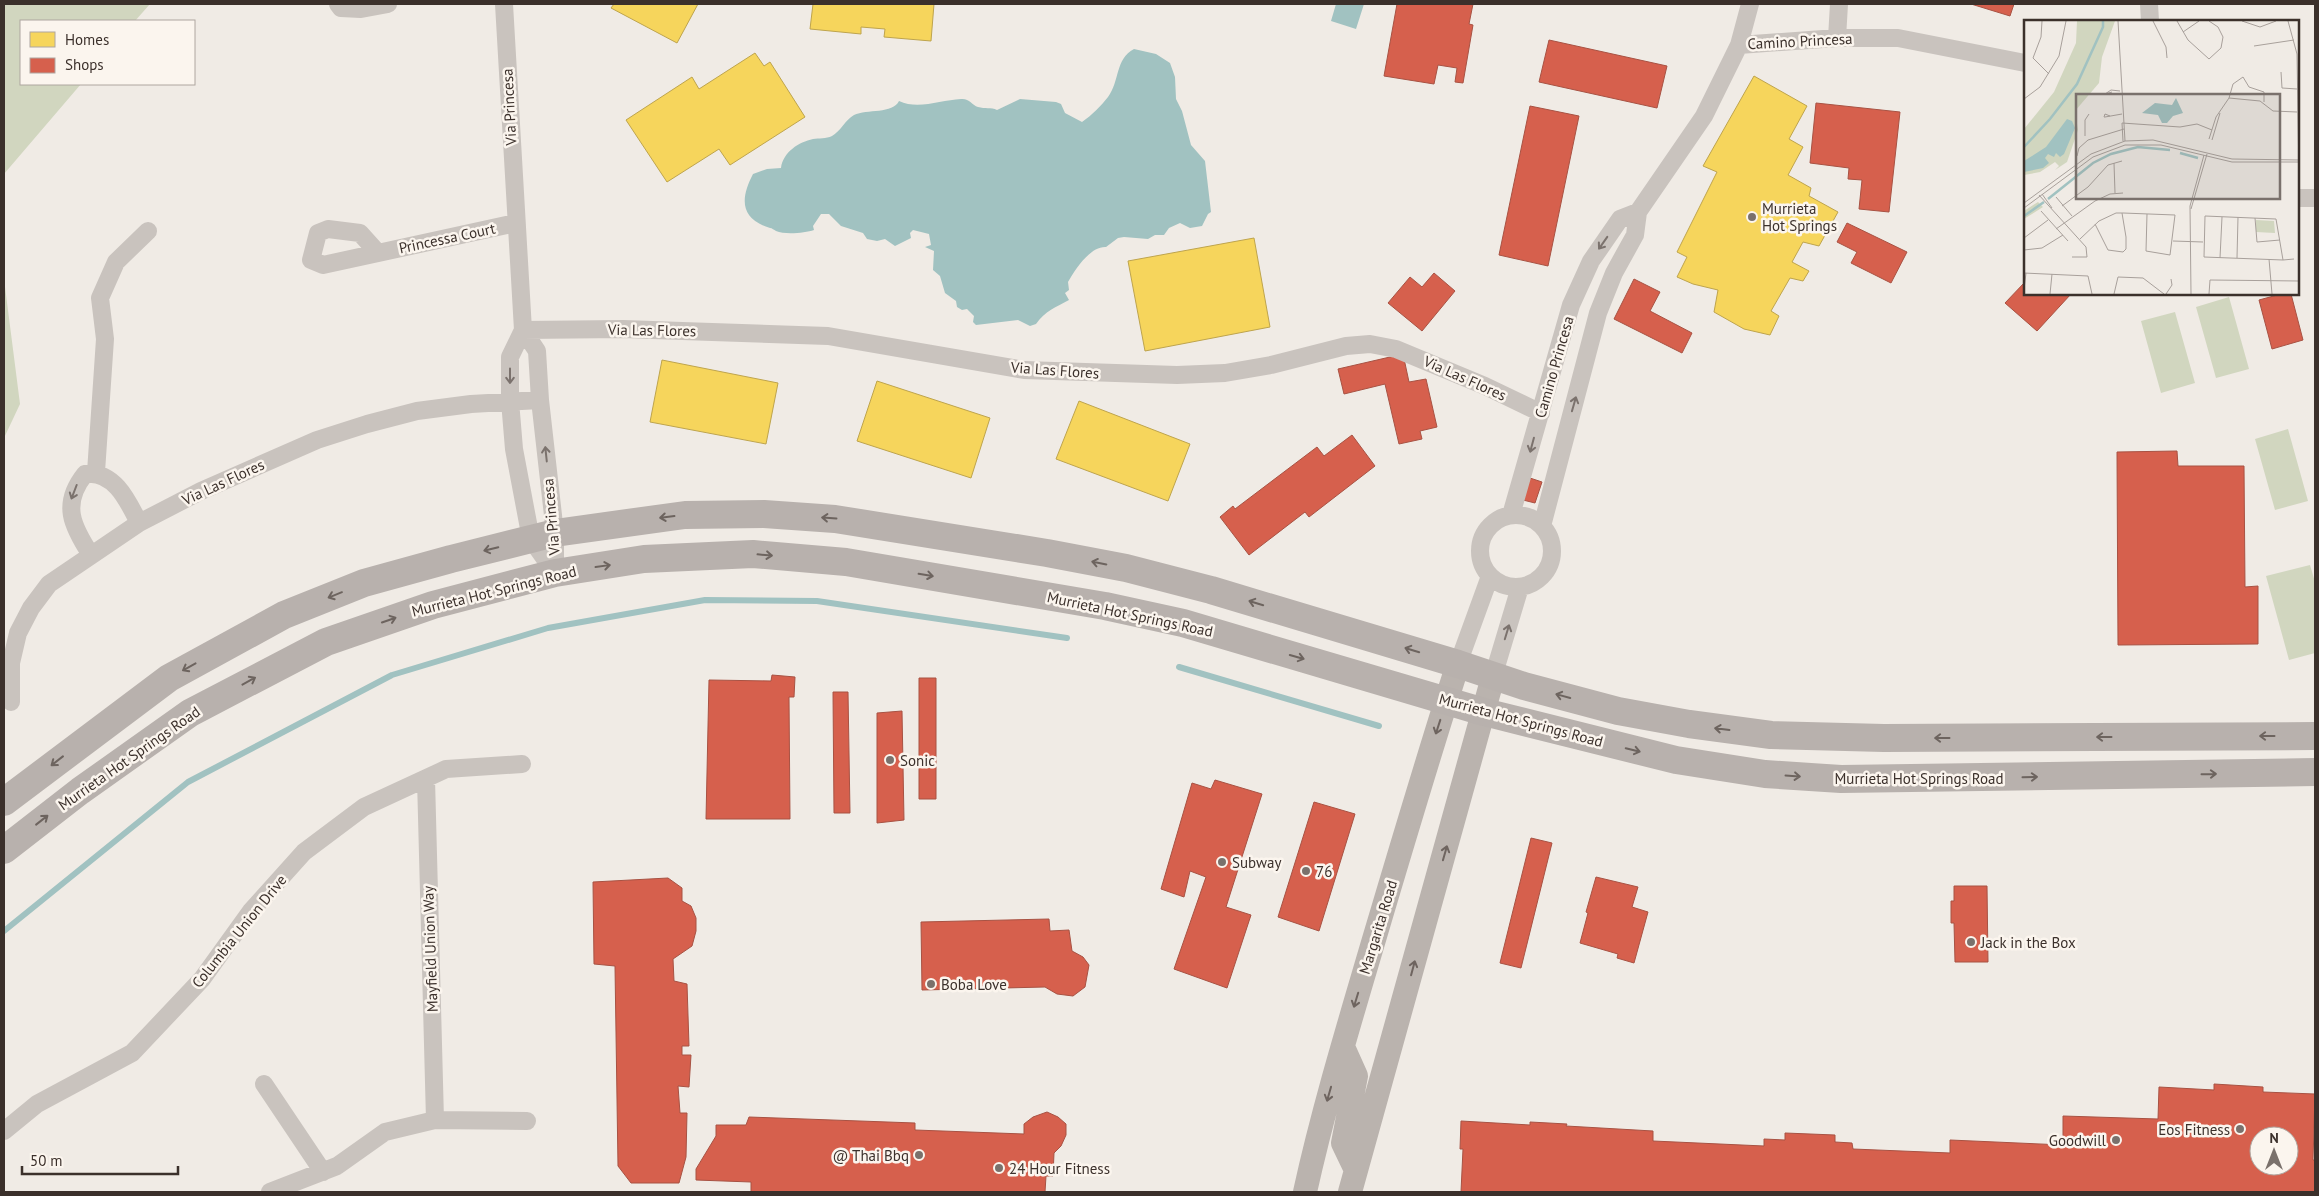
<svg xmlns="http://www.w3.org/2000/svg" width="2319" height="1196" font-family="'PT Sans',sans-serif">
<style>
.green{fill:#d1d6bf}
.water{fill:#a1c2c1}
.homes{fill:#f6d55c;stroke:#bea44d}
.shops{fill:#d6604d;stroke:#a85243;fill-rule:evenodd}
.lines{fill:none;stroke-linecap:round;stroke-linejoin:round}
.stream{stroke:#a1c2c1;stroke-width:6}
.minor{stroke:#c9c3be;stroke-width:18}
.secondary{stroke:#bab3ae;stroke-width:24}
.primary{stroke:#b8b1ad;stroke-width:28}
.oneway{stroke:#7b726d}
.oneway2{stroke:#6d645f}
.oneway3{stroke:#6e645f}
.poi-dot{fill:#7a716c;stroke:#fbf5ee;stroke-width:2}
.labels{text-anchor:middle;dominant-baseline:central;stroke-width:5;stroke-linejoin:round;paint-order:stroke}
.street-label{font-size:15px;fill:#3b302b;stroke:#fbf5ee}
.poi-label{font-size:15px;fill:#3b302b;stroke:#fbf5ee;text-anchor:start}
.inset-river{fill:none;stroke:#a1c2c1;stroke-width:2.5}
.inset-road{fill:none;stroke:#a8a09b;stroke-width:1}
.view{fill:#7a716c;fill-opacity:0.15;stroke:#7a716c;stroke-width:2.5}
.inset-edge{fill:none;stroke:#3b302b;stroke-width:2.5}
</style>
<rect width="100%" height="100%" fill="#f0ebe5"/>
<path class="green" d="M4,4h146l-15,17h-114v63h60l-77,90z
M4,279l16,125 -16,34z
M2229,297l20,72 -33,9 -20,-71z
M2175,312l20,71 -34,10 -20,-72z
M2288,429l20,72 -33,9 -20,-71z
M2310,565l5,17v71l-26,7 -23,-84z"/>
<path class="water" d="M1336,4h28l-8,25 -25,-8z
M1134,49l22,5 14,9 5,14 1,22 6,12 9,34 14,16 6,51 -3,2 -6,12 -12,2 -10,-5 -11,5 -5,7h-9l-7,4 -24,-2 -6,1 -12,9c-16,-1 -31,23 -38,35l1,8 -4,3 4,7c-13,7 -24,11 -33,24l-6,2 -12,-6 -42,5 -3,-3 1,-6 -7,-7 -5,1 -5,-3 -1,-6 -11,-8 -5,-17 -7,-6 1,-19 -9,-4 6,-2 -2,-11 -16,-4 -3,3 1,5 -16,8 -10,-7 -8,2 -10,-2 -4,-6 -22,-7 -12,-12h-8l-8,12 1,4c-9,3 -29,5 -38,1 -2,-1 -4,-3 -6,-3 -30,-9 -30,-29 -17,-54l14,-5 14,-1c2,-16 18,-26 32,-29 6,-1 13,0 19,-3 8,-4 14,-17 22,-21 13,-6 39,-1 45,-14 19,9 42,-1 62,-2 8,-1 11,6 17,8 7,2 13,0 19,3l23,-11 36,3 5,2 4,9 17,9c10,-7 19,-16 26,-25 12,-16 7,-38 26,-48z"/>
<path class="homes" d="M614,4h84l-21,39 -66,-35z
M813,4h121l-3,37 -47,-4 1,-8 -24,-2v7l-51,-5z
M755,53l9,13 6,-4 35,55 -75,48 -11,-16 -52,33 -41,-62 66,-43 7,12z
M1754,76l53,30 -18,33 14,8 -15,28 23,13 -2,8 29,16 -19,34 -16,-4 -11,20 17,9 -6,10 -13,-3 -19,33 8,5 -9,19 -26,-6 -30,-17 4,-22 -25,-6 -16,-7 10,-20 -10,-5 40,-80 -14,-6z
M1254,238l16,89 -125,24 -17,-90z
M662,360l116,23 -12,61 -116,-22z
M877,381l113,37 -19,60 -114,-37z
M1079,401l111,43 -22,57 -112,-42z"/>
<path class="shops" d="M1397,4h76l-4,20 4,1 -10,58 -8,-1 2,-14 -19,-3 -4,19 -50,-8z
M1971,4h43l-4,12z
M1549,40l118,26 -10,42 -118,-26z
M1816,103l84,9 -11,100 -30,-3 3,-29 -14,-1 1,-11 -39,-5z
M1530,106l49,10 -31,150 -49,-11z
M1847,223l60,29 -16,31 -40,-20 6,-11 -20,-10z
M1434,273l21,18 -33,40 -34,-28 22,-26 12,10z
M1634,279l26,13 -10,19 42,22 -10,20 -68,-34z
M2025,282v12h46l-34,37 -32,-28z
M2281,294h10l12,46 -31,9 -13,-49z
M1403,354l6,28 17,-3 11,48 -17,4 2,8 -23,5 -14,-60 -41,10 -6,-25z
M1352,435l23,31 -66,51 -4,-5 -56,43 -29,-38 13,-11 2,3 82,-62 7,9z
M2177,451l1,15h66l1,121 13,-1v58l-140,1 -1,-193z
M1530,478l12,4 -7,21 -12,-3z
M772,675l23,2 -1,20h-5l1,122h-84l3,-139 62,1z
M919,678h17v121h-17z
M833,692h15l2,121h-16z
M902,711l2,109 -27,3v-110z
M1215,780l47,14 -36,113 25,8 -24,73 -53,-19 32,-92 -16,-6 -6,26 -23,-8 31,-106 19,6z
M1314,802l41,12 -36,117 -41,-14z
M1531,838l21,5 -31,125 -21,-5z
M1596,877l42,10 -6,20 16,5 -14,51 -17,-5 1,-4 -38,-11 8,-30 -2,-1z
M668,878l14,10v13l9,5 5,12v13l-4,15 -19,13 1,22 13,3 2,62h-7v9h9l-2,32 -11,-1 2,27h7l-1,44 -7,26h-48l-13,-17 -3,-200 -21,-2 -1,-82z
M1954,886h33l1,76h-33l-1,-39h-3v-22h3z
M1049,919l1,12 19,-1 3,21 11,6 6,8 -4,22 -12,9 -16,-2 -12,-7 -123,3 -1,-68z
M2214,1084l49,3v5l52,2 -2,66h2v32h-854l2,-43h-3l1,-28 69,4v-3l37,2 -1,2 87,5v10l111,5v-7l21,1v-7l50,2v7l17,1 1,6 97,4v-13l113,5v-29l95,3 1,-32 55,3zM2259,1136h30v30h-30z
M1047,1112l11,5 8,7v11l-5,11 -7,7 -1,23h-7l-1,16h-294v-10l-55,-2v-11l20,-33v-11h30l3,-8 166,6v7l109,4v-10l9,-7z"/>
<g class="lines">
<path class="stream" d="M1179,667l200,59
M4,931l184,-149 204,-107 156,-47 157,-28 112,1 250,37"/>
<path class="minor" d="M338,4l3,4 20,1 27,-5
M504,4l19,326 14,21 3,49 15,133v40
M2149,4l1,17
M1837,38l2,-34
M1739,45l11,-41
M2298,198h17
M378,253l-18,-20 -32,-4 -10,4 -7,27 12,5 193,-42
M523,330l100,-1 205,7 196,34 153,5 48,-2 46,-8 75,-19 24,-2 26,5 89,37 56,27
M523,330l-13,27v44l4,48 17,90 24,34
M96,472l9,-133 -5,-41 16,-36 32,-31
M1480 551a36 36 0 1 1 72 0a36 36 0 1 1-72 0Z
M1511,515l60,-210 20,-44 29,-42 18,-7
M1542,526l56,-213 16,-40 21,-38 3,-23 66,-96 35,-71 98,-7h61l127,25
M91,555c-19,-29 -30,-51 -6,-81 29,-4 43,27 54,49
M1458,664l32,-88
M1493,677l27,-90
M11,702v-39l7,-30 13,-25 18,-24 90,-61 62,-32 116,-51 50,-16 50,-13 54,-7 69,-4
M426,779l9,341
M264,1084l59,88
M4,1131l33,-27 95,-51 70,-74 49,-68 53,-59 60,-45 82,-38 76,-5
M270,1192l67,-26 48,-34 50,-12 92,1"/>
<path class="secondary" d="M1343,1047l13,29 -13,67 12,25
M1305,1192c19,-86 45,-171 70,-256 27,-91 54,-182 83,-272
M1350,1192l143,-515"/>
<path class="primary" d="M4,802l165,-124 115,-63 80,-32 87,-24 104,-26 130,-18 79,-1 71,5 212,34 79,15 85,22 247,74 66,22 94,25 71,13 82,11 113,3 431,-2
M4,850l76,-59 110,-78 136,-71 107,-37 122,-32 89,-14 109,-5 93,8 259,44 78,17 301,89 192,48 89,14 76,5 474,-7"/>
</g>
<defs><path id="oneway-shaft" d="M-6 0H5M1.5-3L5.5 0L1.5 3" fill="none" stroke-width="1.6" stroke-linecap="round" stroke-linejoin="round" transform="scale(1.25)"/></defs>
<g class="oneway">
<use href="#oneway-shaft" transform="translate(1603 243) rotate(125)"/>
<use href="#oneway-shaft" transform="translate(510 376) rotate(90)"/>
<use href="#oneway-shaft" transform="translate(1574 404) rotate(-74)"/>
<use href="#oneway-shaft" transform="translate(1532 445) rotate(105)"/>
<use href="#oneway-shaft" transform="translate(546 454) rotate(-96)"/>
<use href="#oneway-shaft" transform="translate(74 492) rotate(111)"/>
<use href="#oneway-shaft" transform="translate(1507 632) rotate(-73)"/>
</g>
<g class="oneway2">
<use href="#oneway-shaft" transform="translate(667 517) rotate(173)"/>
<use href="#oneway-shaft" transform="translate(829 518) rotate(-176)"/>
<use href="#oneway-shaft" transform="translate(491 549) rotate(166)"/>
<use href="#oneway-shaft" transform="translate(765 555) rotate(5)"/>
<use href="#oneway-shaft" transform="translate(1099 563) rotate(-169)"/>
<use href="#oneway-shaft" transform="translate(603 566) rotate(-8)"/>
<use href="#oneway-shaft" transform="translate(926 575) rotate(9)"/>
<use href="#oneway-shaft" transform="translate(335 595) rotate(158)"/>
<use href="#oneway-shaft" transform="translate(1256 603) rotate(-163)"/>
<use href="#oneway-shaft" transform="translate(389 620) rotate(-19)"/>
<use href="#oneway-shaft" transform="translate(1412 650) rotate(-163)"/>
<use href="#oneway-shaft" transform="translate(1297 657) rotate(16)"/>
<use href="#oneway-shaft" transform="translate(189 667) rotate(151)"/>
<use href="#oneway-shaft" transform="translate(249 681) rotate(-29)"/>
<use href="#oneway-shaft" transform="translate(1563 696) rotate(-165)"/>
<use href="#oneway-shaft" transform="translate(1722 729) rotate(-173)"/>
<use href="#oneway-shaft" transform="translate(2267 736) rotate(180)"/>
<use href="#oneway-shaft" transform="translate(2104 737) rotate(180)"/>
<use href="#oneway-shaft" transform="translate(1942 738) rotate(180)"/>
<use href="#oneway-shaft" transform="translate(1633 750) rotate(14)"/>
<use href="#oneway-shaft" transform="translate(57 761) rotate(142)"/>
<use href="#oneway-shaft" transform="translate(2209 774) rotate(-1)"/>
<use href="#oneway-shaft" transform="translate(1793 776) rotate(4)"/>
<use href="#oneway-shaft" transform="translate(2030 777) rotate(-1)"/>
<use href="#oneway-shaft" transform="translate(42 820) rotate(-38)"/>
</g>
<g class="oneway3">
<use href="#oneway-shaft" transform="translate(1438 727) rotate(108)"/>
<use href="#oneway-shaft" transform="translate(1445 853) rotate(-74)"/>
<use href="#oneway-shaft" transform="translate(1413 968) rotate(-75)"/>
<use href="#oneway-shaft" transform="translate(1356 1000) rotate(107)"/>
<use href="#oneway-shaft" transform="translate(1329 1094) rotate(106)"/>
</g>
<g class="poi-dot">
<circle cx="1752" cy="217" r="5"/>
<circle cx="890" cy="760" r="5"/>
<circle cx="1222" cy="862" r="5"/>
<circle cx="1306" cy="871" r="5"/>
<circle cx="1971" cy="942" r="5"/>
<circle cx="931" cy="984" r="5"/>
<circle cx="2240" cy="1129" r="5"/>
<circle cx="2116" cy="1140" r="5"/>
<circle cx="919" cy="1155" r="5"/>
<circle cx="999" cy="1168" r="5"/>
</g>
<g class="labels">
<g class="street-label">
<text transform="translate(1800 41) rotate(-3)">Camino Princesa</text>
<text transform="translate(509 107) rotate(-93)">Via Princesa</text>
<text transform="translate(447 238) rotate(-12)">Princessa Court</text>
<text transform="translate(652 330) rotate(1)">Via Las Flores</text>
<text transform="translate(1554 367) rotate(-74)">Camino Princesa</text>
<text transform="translate(1055 370) rotate(4)">Via Las Flores</text>
<text transform="translate(1465 378) rotate(24)">Via Las Flores</text>
<text transform="translate(223 482) rotate(-25)">Via Las Flores</text>
<text transform="translate(551 517) rotate(-95)">Via Princesa</text>
<text transform="translate(494 591) rotate(-14)">Murrieta Hot Springs Road</text>
<text transform="translate(1130 614) rotate(12)">Murrieta Hot Springs Road</text>
<text transform="translate(1521 720) rotate(15)">Murrieta Hot Springs Road</text>
<text transform="translate(129 758) rotate(-35)">Murrieta Hot Springs Road</text>
<text x="1919" y="778">Murrieta Hot Springs Road</text>
<text transform="translate(1378 927) rotate(-73)">Margarita Road</text>
<text transform="translate(239 931) rotate(-51)">Columbia Union Drive</text>
<text transform="translate(430 949) rotate(-92)">Mayfield Union Way</text>
</g>
<g class="poi-label">
<text x="1762" y="208">Murrieta<tspan x="1762" dy="17">Hot Springs</tspan></text>
<text x="900" y="760">Sonic</text>
<text x="1232" y="862">Subway</text>
<text x="1316" y="871">76</text>
<text x="1981" y="942">Jack in the Box</text>
<text x="941" y="984">Boba Love</text>
<text x="2230" y="1129" text-anchor="end">Eos Fitness</text>
<text x="2106" y="1140" text-anchor="end">Goodwill</text>
<text x="909" y="1155" text-anchor="end">@ Thai Bbq</text>
<text x="1009" y="1168">24 Hour Fitness</text>
</g>
</g>
<g transform="translate(2024 20)">
<rect width="275" height="275" fill="#f0ebe5"/>
<path d="M53,1h38l-13,36 -3,26 -24,28 3,19 -11,32 -12,8 4,-4 -4,-4 -15,10 -16,3v-46l30,-37 22,-49zM14,182l5,5 -19,12v-8zM232,200l18,1 1,12 -19,-1z" fill="#d1d6bf"/>
<path d="M152,78l7,15 -10,3 -6,7h-5l-4,-8 -16,-2 13,-10 17,2zM43,99l5,2 3,7 -11,26 -4,3 -4,-4 -2,4 -6,-3 -3,4 4,5 -6,5 -19,4v-11l22,-14z" fill="#a1c2c1"/>
<path class="inset-river" d="M0,127l26,-28 27,-35 26,-57v-6M156,133l18,5M24,179l45,-36 18,-9 27,-7 32,3M0,196l20,-14"/>
<path class="inset-road" d="M18,1l-1,16 -8,21 16,16M94,1l7,120M129,1l13,26 1,11M153,1l11,19 21,19 12,-11 2,-11 -5,-10 -9,-6M218,1l18,6 16,-6M264,1l9,33 2,122M159,12l16,-11M230,26l40,-6M257,52l1,16 15,1M88,72l-7,2 6,-4 9,1M205,78l4,-14 10,-7 6,10 15,5v10M0,79l16,-12 19,-31 7,-35M86,96l-5,-2 -1,3h1l17,-3M98,103l58,4 17,-3 15,6M98,103l1,18M61,116v-16l4,-6M185,119l7,-22 13,-19 31,3 13,10 24,1M188,120l8,-27M53,136l2,-8 9,-8 36,-11M90,143l1,30M18,174l10,14M15,175l47,52 1,10h-15M32,177l16,19M0,183l67,-49 34,-13 28,-1 79,19 67,1M38,186l26,-19 20,-22 14,-4M0,188l69,-51 32,-12h36l71,17h67M167,189l16,-55M17,191l27,30M231,198l2,24 23,-2M71,204l13,26 15,2 3,-3v-12l-4,-24M32,209l39,-28 15,-7 13,-1M0,218l24,-18M56,219l19,-18 17,-8h7l52,2 -5,40 -24,-4 1,-37M149,221l30,1M0,230l18,-2 21,-13M196,238l2,-41M213,238l1,-41M245,239l3,35M259,240l-7,-41 -71,-3 -1,41 79,3 11,-1M0,253l64,3 4,18M0,269l2,-16M26,274l2,-20M90,274l4,-17 25,1 21,16M142,274l6,-9 -1,-6M167,274l-1,-88 14,-51M185,274l1,-14 89,1"/>
<path class="view" d="M52,74h204v105h-204z"/>
<rect width="275" height="275" class="inset-edge"/>
</g>
<rect width="2319" height="1196" fill="none" stroke="#3b302b" stroke-width="10"/>
<rect x="20" y="20" width="175" height="65" fill="#fbf5ee" stroke="#aea6a0"/>
<rect x="30" y="32" width="25" height="15" fill="#f6d55c" stroke="#aea6a0"/>
<text x="65" y="45" font-size="15" fill="#3b302b">Homes</text>
<rect x="30" y="58" width="25" height="15" fill="#d6604d" stroke="#aea6a0"/>
<text x="65" y="70" font-size="15" fill="#3b302b">Shops</text>
<g transform="translate(2274 1151)"><circle r="24" fill="#fbf5ee" stroke="#aea6a0"/>
<path d="M0-4L9 19L0 12L-9 19Z" fill="#7a716c"/>
<text y="-8" font-size="14" font-weight="bold" text-anchor="middle" fill="#3b302b">N</text>
</g>
<path d="M22 1166v8h156v-8" fill="none" stroke="#3b302b" stroke-width="2.5"/>
<text x="30" y="1166" font-size="15" fill="#3b302b" stroke="#fbf5ee" stroke-width="4" paint-order="stroke">50 m</text>
</svg>
